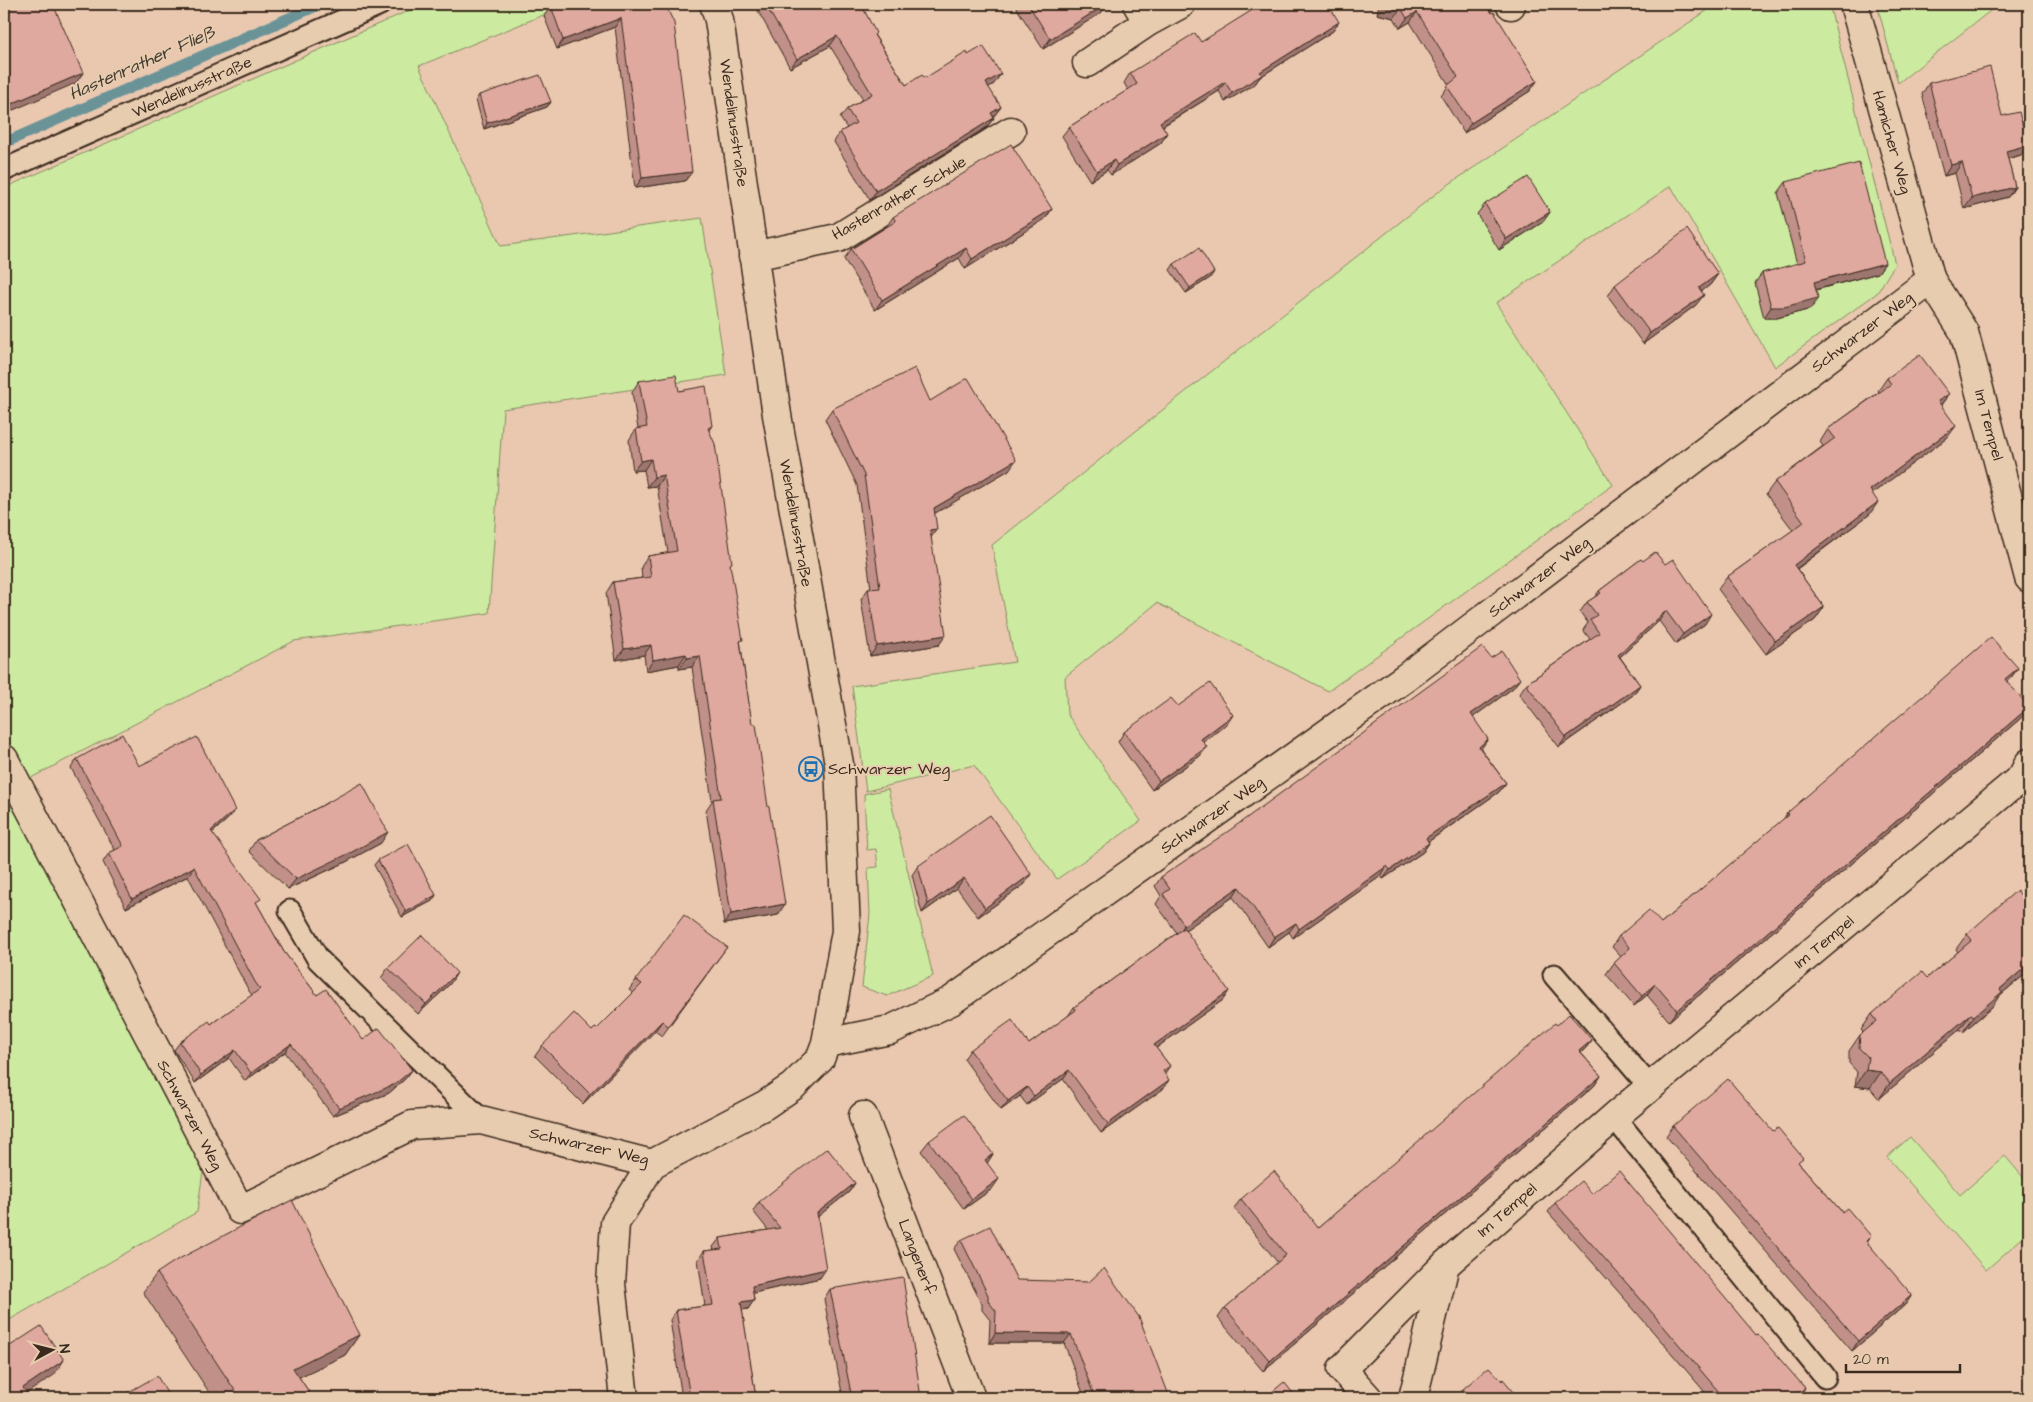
<svg xmlns="http://www.w3.org/2000/svg" width="2033" height="1402" font-family="'Architects Daughter',sans-serif">
<style>
.green{fill:#cdeaa1;stroke:#848a60}
.lines{fill:none;stroke-linecap:round;stroke-linejoin:round}
.stream{stroke:#6b9398;stroke-width:11}
.lane-casing{stroke:#3b2a1e;stroke-width:25}
.street-casing{stroke:#3b2a1e;stroke-width:31}
.lane{stroke:#e8ccaf;stroke-width:21}
.street{stroke:#e8ccaf;stroke-width:28}
.wall{fill:#c19189;stroke:#3b2a1e}
.shaded-wall{fill:#9d766f;stroke:#3b2a1e}
.building{fill:#e0a99f;stroke:#3b2a1e}
.labels{text-anchor:middle;dominant-baseline:central;stroke-width:4;stroke-linejoin:round;paint-order:stroke}
.street-label{font-size:16px;fill:#3b2a1e;stroke:#e8ccaf}
.poi-label{font-size:16px;fill:#3b2a1e;stroke:#e8ccaf;text-anchor:start}
.water-label{font-size:18px;font-style:italic;fill:#433c32;stroke:#e8ccaf}
</style>
<rect width="100%" height="100%" fill="#eac8af"/>
<filter id="ink" filterUnits="userSpaceOnUse"><feTurbulence type="fractalNoise" baseFrequency=".02" numOctaves="2"/><feDisplacementMap in="SourceGraphic" scale="10" xChannelSelector="R" yChannelSelector="G"/><feConvolveMatrix kernelMatrix="1 2 1 2 8 2 1 2 1" color-interpolation-filters="sRGB"/></filter>
<g filter="url(#ink)">
<path class="green" d="M424,4h146l-151,62 82,180 201,-28 24,157 -223,34 -14,204 -195,28 -267,139 177,385 -7,47 -193,111v-1135z
M1717,4h112l66,260 -18,29 -102,74 -104,-181 -175,117 117,182 -285,206 -171,-88 -92,74 2,37 74,107 -84,58 -83,-114 -108,26 -14,-105 163,-24 -23,-117 450,-356z
M1877,4h122l-101,79z
M888,789l45,187 -46,20 -25,-9 8,-73 -2,-46 10,-1 -2,-18 -9,1 -3,-56z
M1910,1137l50,58 45,-39 24,28v48l-43,38 -99,-113z"/>
<g class="lines">
<path class="stream" d="M4,143l317,-139"/>
<defs>
<path id="lane" d="M4,170l376,-166
M290,911l28,48 163,161
M1554,975l96,112
M1614,1117l211,260"/>
<path id="street" d="M1510,4l1,1
M1854,4l77,276 33,52 65,246
M1148,22l33,-18
M1087,63l61,-41 -11,-18
M753,256l85,-18 173,-107
M4,759l236,451 172,-85 69,-5 171,44 113,-59 28,-19 27,-27 6,-16 20,-112 -7,-167 -62,-349 -58,-395 -5,-16
M826,1043l64,-13 61,-29 454,-323 526,-398
M863,1116l108,282
M624,1398l-13,-114 4,-61 37,-59
M1368,1398l-26,-29 104,-105 168,-147 408,-340 7,-14
M1413,1398l32,-133"/>
</defs>
<use href="#lane" class="lane-casing"/>
<use href="#street" class="street-casing"/>
<use href="#lane" class="lane"/>
<use href="#street" class="street"/>
</g>
<path class="wall" d="M665,4l20,177 -50,7 -20,-161 -58,22 -13,-33 7,-10z
M763,4h98l14,32 31,49 19,-7 69,6 -6,3 13,20 -8,10 1,1 -7,9 -117,73 -36,-58 6,-10 7,-4 -7,-10 7,-9 16,-10 -33,-53 -40,22 -32,-57z
M1014,4h94l-7,9 -58,36z
M1379,4h107l51,77 -7,10 -66,42 -23,-37 8,-11 -39,-63 -10,6 -6,-10 -17,-4z
M1333,31l-73,46 -5,7 -30,18 -6,-11 -56,35 -2,17 -50,32 -4,-5 -17,11 -28,-45 7,-9 59,-37 -4,-7 6,-10 71,-31z
M1929,83l73,33 19,39 -13,4 7,28 -7,10 -44,12 -9,-36 -11,3 -22,-82z
M479,95l72,7 -4,5 -63,22 -8,-29z
M1786,182l99,81 -7,10 -62,17 -5,19 -34,9h-13l-9,-35 7,-10 35,-9 -19,-71z
M1485,204l65,8 -7,10 -44,28 -22,-36z
M1052,209l-7,10 -80,50 -6,-11 -84,52 -31,-51 7,-10 35,-22 7,-10z
M1174,264l36,14 -24,15 -16,-23z
M1718,274l-8,11 -9,6 -5,14 -53,39 -35,-48 7,-11z
M1887,378l62,16 -8,11 6,33 -75,55 -2,21 -73,55 27,38 -9,13 -49,34 -48,-65 9,-12 66,-47 -27,-36 9,-12 48,-36 -3,-4 8,-13 51,-37 -1,-1z
M639,381l40,10 33,35 -3,4 21,137 48,348 -54,9 -18,-114 6,-9 -20,-134 -13,2v-4l-33,6 -2,-16 -28,5 -10,-67 7,-11 29,-4 -1,-11 7,-11 20,-3 -11,-67 -10,1 -3,-17 -11,1 -4,-31 7,-11h2l-6,-37z
M930,401l79,69 -75,43 -3,24 8,108 -69,11 -9,-57 7,-10h3l-14,-104 -32,-66 7,-10z
M1641,559l64,65 -29,20 -17,-23 -39,36 20,28 -7,10 -74,52 -40,-53 7,-10 64,-45 -7,-9 5,-7 -8,-11 7,-10 8,-5 4,-6z
M2018,668l-8,11 -3,3 14,36 -352,303 -22,-26 -13,11 -28,-32 8,-11 7,-6 -9,-10 7,-11 42,-13 122,-103 4,-7z
M1513,688l-40,29 8,32 25,34 -7,9 -71,50 1,1 -6,9 -40,27 -2,-3 -88,62 -4,-6 -21,15 -35,-50 -48,33 38,70 -67,48 14,18 -5,7 -2,16 -62,44 -38,-54 -36,26 -7,-9 -19,14 -37,-51 6,-9 59,-6 39,-28 6,-9 103,-74 -21,-29 5,-8 -6,-10 6,-9z
M1178,706l49,18 -24,18 -3,14 -48,34 -34,-48 6,-10z
M77,759l62,7 96,44 -6,8 -17,15 45,71 27,48 33,43 46,45 49,30 -6,8 -17,15 -56,23 -48,-64 -40,29 -16,-23 -34,25 -21,-33 6,-8 31,-18 41,-29 -3,-4 -61,-115 -62,32 -23,-46 6,-9 6,-3 -44,-82z
M325,804l56,39 -37,20 -56,26 -39,-38 7,-11z
M378,860l58,35 -4,6 -30,16 -28,-52z
M918,866l107,18 -47,33 -21,-29 -35,25 -10,-38z
M2029,891v80l-30,25 -7,11 -29,25 -3,-3 -81,70 -9,-11 -15,-2 2,-14 -8,-9v-12l11,-16 3,-3 -2,-2 11,-16 55,-36 31,-26 -2,-3 11,-15 55,-37z
M727,947l-65,89 -7,-5 -72,73 -48,-48 7,-10 55,-17 36,-36 -4,-3 7,-10z
M388,968l62,16 -32,30 -37,-36z
M1557,1025l35,15 -7,9 -4,4 20,23 -7,10 -331,285 -45,-53 7,-10 53,-45 -44,-55 7,-9 77,29z
M1673,1126l126,37 43,49 29,24 -4,6 39,62 -54,47 -186,-215z
M929,1141l64,13 -6,9 5,26 -28,20 -43,-58z
M855,1183l-6,9 -31,24 2,62 -67,15 1,7 -6,9 -6,1 14,88h-74l-12,-78 6,-10 29,-4 -7,-46 6,-9 10,-1 -1,-3 7,-9 48,-8 -15,-19 6,-9z
M1592,1194l164,141 49,53 -7,9 -1,1h-87l-79,-92 -83,-94 7,-9z
M961,1240l56,40 153,118h-85l-21,-55h-75l1,-23 -8,-10v-6l-28,-55z
M157,1273l202,62 -14,20 -46,22 14,21h-100l-70,-106z
M830,1289l91,109h-78l-19,-99z
M1502,1381l17,17h-62l6,-9z"/>
<path class="shaded-wall" d="M1107,4h1l-7,9 -58,36 7,-10z
M1384,4l17,4 -7,10 -17,-4z
M1417,12l-7,10 -10,6 7,-10z
M621,18l-6,9 -58,22 6,-9z
M1339,22l-6,9 -73,46 -5,7 -30,18 7,-9 28,-21z
M837,36l-7,10 -40,22 7,-9z
M83,73l-7,10 -72,31v-7z
M1001,74l-7,10 -15,9 7,-10z
M1537,81l-7,10 -66,42 7,-10z
M1225,82l-6,9 -65,40 6,-9z
M551,102l-4,5 -63,22 3,-6z
M1001,107l-7,9 -10,6 7,-9z
M994,118l-7,9 -117,73 6,-9z
M1167,133l-6,10 -50,32 6,-10z
M2028,145l-7,10 -22,6 7,-10z
M1114,160l-7,10 -17,11 7,-10z
M1962,162l-7,11 -11,3 7,-11z
M692,172l-7,9 -50,7 7,-10z
M2015,187l-7,10 -44,12 8,-11z
M1052,209l-7,10 -80,50 7,-10z
M1550,212l-7,10 -44,28 7,-11z
M966,248l-7,10 -84,52 7,-10z
M1885,263l-7,10 -71,19 7,-10z
M1214,272l-4,6 -24,15 4,-5z
M1718,274l-8,11 -18,14 7,-11z
M1704,295l-8,10 -53,39 7,-11z
M1818,298l-7,11 -34,9h-13l7,-11z
M1949,394l-9,12 -2,-5z
M1956,426l-9,12 -86,64 9,-12z
M651,459l-7,11 -11,1 8,-10z
M1016,460l-7,10 -82,48 7,-10z
M664,475l-7,11 -10,1 7,-10z
M1878,502l-8,12 -85,63 9,-12z
M937,529l-7,10v-9z
M1824,607l-9,13 -49,34 9,-13z
M1666,611l-7,10 -48,44 7,-10z
M1711,614l-6,10 -29,20 7,-10z
M946,635l-7,10 -69,11 7,-10z
M651,645l-7,10 -28,5 8,-11z
M686,654l-7,11 -33,6 7,-11z
M700,656l-8,11 -13,2 8,-11z
M2018,668l-8,11 -13,11 8,-11z
M1520,679l-7,9 -49,36 7,-10z
M1640,685l-7,10 -74,52 7,-10z
M2029,707l-8,11 -352,303 8,-11z
M1233,715l-6,9 -32,24 6,-9z
M1488,739l-7,10 -9,7 7,-9z
M1207,747l-7,9 -48,34 7,-9z
M1506,783l-7,9 -80,56 7,-10z
M235,810l-6,8 -24,21 6,-8z
M388,832l-7,11 -37,20 -56,26 8,-10z
M1429,843l-6,9 -40,27 7,-9z
M1387,866l-6,10 -88,62 6,-9z
M194,867l-6,9 -62,32 6,-9z
M1031,874l-6,10 -47,33 7,-9z
M964,878l-7,10 -35,25 6,-9z
M1239,887l-6,10 -55,38 6,-10z
M436,895l-4,6 -30,16 4,-5z
M785,904l-7,11 -54,9 7,-10z
M1296,923l-7,9 -21,15 6,-10z
M2029,964v7l-30,25 -7,11 -29,25 11,-16 26,-27z
M457,973l-7,11 -32,30 8,-10z
M1655,984l-8,11 -13,11 8,-10z
M1229,991l-6,9 -75,54 6,-9z
M1971,1014l-11,15 -81,70 11,-16z
M662,1021l-7,10 -72,73 7,-10z
M1592,1040l-7,9 -13,11 7,-9z
M291,1044l-6,8 -40,29 6,-8z
M235,1050l-6,8 -34,25 6,-8z
M412,1070l-6,8 -17,15 -56,23 6,-8z
M1069,1070l-6,9 -36,26 7,-9z
M1866,1070l15,2 -11,16 -15,-2z
M1601,1076l-7,10 -331,285 7,-10z
M1169,1080l-6,9 -62,44 7,-9z
M1027,1087l-7,9 -19,14 7,-9z
M993,1154l-7,11 -1,-5z
M999,1179l-7,10 -28,20 8,-10z
M855,1183l-6,9 -38,30 6,-9z
M826,1269l-6,9 -75,17 7,-9z
M1912,1295l-6,9 -54,47 6,-10z
M754,1300l-6,9 -13,2 6,-9z
M995,1333l76,1 -7,9h-75z
M359,1335l-14,20 -66,32 14,-19z
M64,1360l-10,15 -34,23 3,-10z
M1805,1388l-8,10h-5z"/>
<path class="building" d="M4,4h49l30,69 -79,34z
M557,4h108l9,19 18,149 -50,6 -21,-160 -58,22 -12,-34z
M765,4h96l15,29 -2,2 32,50 16,-10 3,3 42,-26 1,3 15,-9 18,28 -15,9 15,24 -10,6 3,5 -118,73 -36,-59 16,-9 -9,-14 25,-15 -35,-58 -40,23z
M1028,4h79l-57,35z
M1262,4h66l11,18 -79,50 2,3 -30,18 -7,-11 -65,40 7,11 -50,32 -3,-5 -17,11 -28,-44 68,-43 -7,-11 65,-40 6,9z
M1384,4h102l6,9 2,-1 43,69 -66,42 -24,-37 11,-9 -41,-65 -10,6 -6,-10z
M1990,67l12,49 17,-4 9,33 -22,6 9,36 -43,11 -10,-36 -11,3 -22,-82z
M540,75l11,27 -64,21 -8,-28z
M1011,144l41,65 -80,50 -6,-11 -84,52 -31,-51 45,-28 -3,-4z
M1859,163l26,100 -71,19 4,16 -34,9h-13l-9,-34 44,-12 -20,-79z
M1528,177l22,35 -44,27 -21,-35z
M1687,229l31,45 -19,14 5,7 -54,38 -35,-48z
M1199,248l15,24 -24,16 -16,-24z
M1920,355l29,39 -11,7 18,25 -86,64 8,12 -84,63 30,42 -49,34 -48,-64 77,-55 -29,-40 60,-44 -7,-9 63,-45 -4,-6z
M915,368l15,33 38,-23 48,82 -82,48 3,21 -7,1 16,105 -69,11 -9,-57 12,-1 -16,-113 -32,-66z
M676,375l3,16 27,-5 6,40 -4,2 7,16 17,119 -2,1 13,76 -3,1 12,83h4l12,83h1l16,97 -54,10 -18,-115 8,-1 -21,-142 -13,2 -1,-4 -33,6 -2,-15 -27,4 -11,-67 38,-5 -3,-21 29,-5 -13,-76 -10,2 -3,-18 -10,2 -5,-32 11,-2 -8,-46z
M1655,552l10,12 8,-5 38,55 -28,20 -17,-23 -48,44 22,30 -74,52 -40,-53 73,-51 -9,-13 7,-5 -10,-13 14,-9 -2,-2 42,-32 2,2z
M1991,637l27,31 -13,11 24,28 -352,303 -22,-26 -13,12 -28,-33 16,-15 -11,-12 30,-26 12,13 128,-109 -2,-1z
M1482,647l9,11 11,-7 18,28 -49,35 17,25 -9,8 27,36 -80,55 3,5 -39,27 -3,-4 -88,63 -3,-6 -22,14 -35,-50 -55,38 -21,-31 7,-5 -9,-12 69,-47z
M1210,683l23,32 -32,24 6,8 -48,34 -35,-49 47,-34 7,8z
M122,734l17,32 58,-29 38,73 -24,21 50,68 -5,3 28,50 33,43 9,-6 37,51 16,-12 33,42 -17,14 -56,24 -48,-64 -40,29 -16,-23 -34,25 -21,-33 29,-21 2,3 49,-35 -5,-7 -61,-115 -62,32 -23,-46 14,-7 -46,-87z
M362,783l26,49 -36,20 -56,27 -40,-39 69,-36z
M990,815l41,59 -46,34 -21,-30 -36,26 -10,-38z
M408,844l28,51 -30,17 -28,-52z
M2017,890l5,7 7,-6v73l-29,25 2,3 -28,24 -3,-2 -81,69 -9,-11 -15,-2 2,-13 -9,-9 1,-13 17,-14 -5,-7 50,-42 5,6 45,-38 -5,-6z
M684,915l43,32 -59,79 -6,-5 -72,73 -48,-48 32,-33 18,18 3,-3 2,1 45,-45 -6,-4z
M1184,928l45,63 -75,54 16,21 -7,5 6,9 -61,44 -39,-54 -35,26 -7,-9 -19,14 -38,-51 42,-30 17,24 47,-34 -2,-3z
M422,935l35,38 -31,31 -38,-36z
M1569,1014l23,26 -13,11 22,25 -331,285 -45,-53 61,-53 -45,-56 33,-28 44,57 237,-205 2,2z
M1728,1079l45,52 5,-3 25,30 -5,4 44,50 5,-4 24,28 -5,5 46,54 -54,46 -185,-215z
M964,1115l29,39 -8,6 14,19 -27,20 -43,-58z
M827,1148l28,35 -38,30 9,56 -74,17 2,14 -13,2 15,96h-66l-14,-88 37,-5 -9,-54 18,-2 -2,-11 60,-10 -21,-26z
M1619,1171l137,164 2,-1 47,54 -13,10h-68l-86,-102 -83,-93 26,-22 11,13z
M292,1200l67,135 -66,33 20,30h-73l-83,-125 18,-12z
M990,1226l27,54 72,2 15,-14 35,49 31,81h-75l-24,-64 -76,-1 1,-22 -8,-10v-6l-27,-55z
M903,1277l18,121h-69l-22,-109z
M41,1326l23,34 -41,28 7,10h-26v-48z
M1489,1367l13,14 1,-2 16,19h-48l-8,-9z
M157,1376l13,22h-52z
M1284,1382l13,16h-32z"/>
</g>
<defs>
<symbol id="bus-ring" viewBox="-11 -11 22 22"><circle r="9.5" fill="#e8ccaf" stroke="#1f6fb2" stroke-width="1.5"/><path d="M-5-6H5V4H4V6H2V4H-2V6H-4V4H-5ZM-3.5-4V0h7V-4ZM-3.5 1.2v1.5H-2V1.2ZM2 1.2v1.5H3.5V1.2Z" fill="#1f6fb2"/></symbol>
</defs>
<g fill-rule="evenodd">
<use href="#bus-ring" x="797" y="755" width="28" height="28"/>
</g>
<g class="labels">
<g class="street-label">
<text transform="translate(192 87) rotate(-24)">Wendelinusstraße</text>
<text transform="translate(734 123) rotate(82)">Wendelinusstraße</text>
<text transform="translate(1892 142) rotate(74)">Hamicher Weg</text>
<text transform="translate(899 198) rotate(-30)">Hastenrather Schule</text>
<text transform="translate(1862 332) rotate(-37)">Schwarzer Weg</text>
<text transform="translate(1989 425) rotate(75)">Im Tempel</text>
<text transform="translate(796 523) rotate(80)">Wendelinusstraße</text>
<text transform="translate(1539 577) rotate(-37)">Schwarzer Weg</text>
<text transform="translate(1212 815) rotate(-35)">Schwarzer Weg</text>
<text transform="translate(1824 942) rotate(-40)">Im Tempel</text>
<text transform="translate(190 1115) rotate(62)">Schwarzer Weg</text>
<text transform="translate(589 1146) rotate(13)">Schwarzer Weg</text>
<text transform="translate(1507 1210) rotate(-41)">Im Tempel</text>
<text transform="translate(917 1257) rotate(69)">Langenerf</text>
</g>
<g class="poi-label">
<text x="828" y="769">Schwarzer Weg</text>
</g>
<g class="water-label">
<text transform="translate(142 63) rotate(-24)">Hastenrather Fließ</text>
</g>
</g>
<rect width="2033" height="1402" fill="none" stroke="#e8ccaf" stroke-width="20"/>
<rect x="10" y="10" width="2013" height="1382" fill="none" stroke="#3b2a1e" stroke-width="2" filter="url(#ink)"/>
<g transform="translate(52 1350) rotate(83)" stroke="#e8ccaf" stroke-width="4" paint-order="stroke">
<path d="M0-4L9 19L0 12L-9 19Z" fill="#3b2a1e"/>
<text y="-8" font-size="14" font-weight="bold" text-anchor="middle" fill="#3b2a1e">N</text>
</g>
<path d="M1846 1364v8h114v-8" fill="none" stroke="#3b2a1e" stroke-width="2.5"/>
<text x="1853" y="1364" font-size="15" fill="#3b2a1e" stroke="#e8ccaf" stroke-width="4" paint-order="stroke">20 m</text>
</svg>
